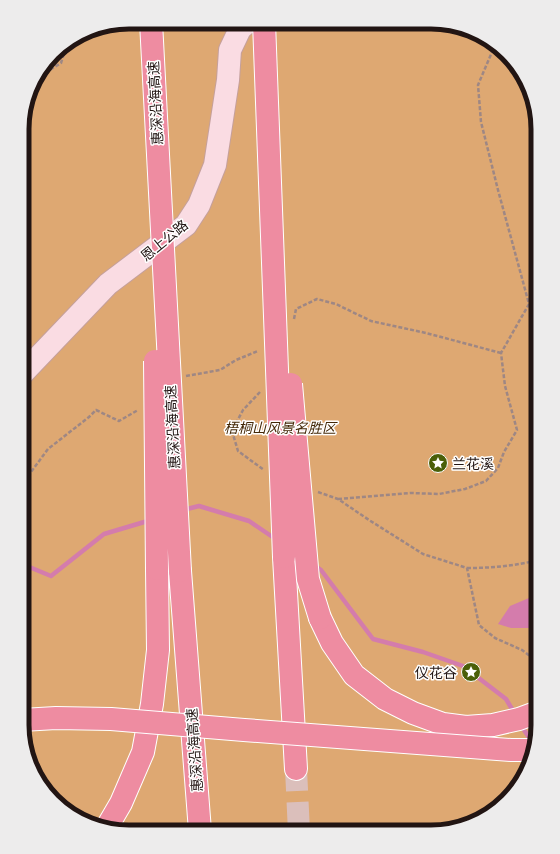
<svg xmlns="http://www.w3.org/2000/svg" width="560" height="854" font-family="'Noto Serif','Noto Sans SC',serif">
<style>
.green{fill:#dea872}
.water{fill:#d47cac}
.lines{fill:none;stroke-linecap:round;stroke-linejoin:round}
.stream{stroke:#d47cac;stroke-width:4.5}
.highway-tunnel{stroke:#dbbfbb;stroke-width:22;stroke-dasharray:22 11;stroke-linecap:butt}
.secondary-casing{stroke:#c5a09c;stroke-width:24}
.highway-casing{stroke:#fff;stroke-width:24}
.path{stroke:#9e8784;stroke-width:2.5;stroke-dasharray:4 2;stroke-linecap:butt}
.secondary{stroke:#fadce3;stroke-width:22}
.highway{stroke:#ee8ca1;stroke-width:22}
.highway-bridge-casing{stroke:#fff;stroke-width:24;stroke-linecap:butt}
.highway-bridge{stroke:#ee8ca1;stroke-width:22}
.labels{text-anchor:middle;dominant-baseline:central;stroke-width:3;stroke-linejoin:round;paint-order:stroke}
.street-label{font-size:14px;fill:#221513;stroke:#fff}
.park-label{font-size:14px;font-style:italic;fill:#442807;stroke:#fff}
.poi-label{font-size:14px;fill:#221513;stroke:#fff;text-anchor:start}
.rim{fill:none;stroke:#221513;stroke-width:5}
</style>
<rect width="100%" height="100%" fill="#fcddd9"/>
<path class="green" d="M129,22l316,1 51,21 34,44 8,41v603l-22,58 -44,34 -41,8 -315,-1 -52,-21 -34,-44 -8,-41 1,-610 13,-39 23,-27 36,-21z"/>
<path class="water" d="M529,598l9,3v27h-27l-13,-4 12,-18z"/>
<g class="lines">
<path class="stream" d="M183,510l16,-4 50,15 28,19
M22,564l29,12 53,-42 47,-14
M314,565l7,5 52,69 50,13 40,14 43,33 9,15
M520,724l8,12 7,4"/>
<path class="highway-tunnel" d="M296,769l3,63"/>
<defs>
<path id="secondary" d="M23,373l85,-89 78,-59 13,-20 16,-40 13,-85 2,-30 10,-21 8,-7"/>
<path id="highway" d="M284,557l12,212
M180,571l20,260
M320,618l12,25 22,32 31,24 28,14 30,11 23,3 27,-2 26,-6 19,-7
M107,827l14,-24 22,-51 9,-48 6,-54 -1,-81"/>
</defs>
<use href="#secondary" class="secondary-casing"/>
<use href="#highway" class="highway-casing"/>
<path class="path" d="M35,79l26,-16 6,-19
M294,319l2,-10 21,-10 19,5 35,17 55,12 75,20
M186,376l34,-6 16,-10 22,-9
M260,392l-17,18 -11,21 6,20 26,19
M22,487l9,-15 17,-23 41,-32 7,-7 23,11 19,-11
M318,492l20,7 31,21 54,34 44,14 12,57 16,13 27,12 16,12
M338,499l73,-6 28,1 26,-5 21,-8 12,-13 6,-16 13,-22 -12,-44 -4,-33 28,-49 -31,-114 -17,-68 -3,-37 14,-33 1,-9
M467,568c24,0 48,-2 71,-8"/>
<use href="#secondary" class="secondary"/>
<use href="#highway" class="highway"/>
<defs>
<path id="highway-bridge" d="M151,22l29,549
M264,22l20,535
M155,361l2,208
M291,384l17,195 12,39
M22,720l34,-2 55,1 133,11 267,20h20"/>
</defs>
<use href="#highway-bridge" class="highway-bridge-casing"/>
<use href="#highway-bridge" class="highway-bridge"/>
</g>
<defs>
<symbol id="sight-disc" viewBox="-11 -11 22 22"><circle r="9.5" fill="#4a5f09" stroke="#fff"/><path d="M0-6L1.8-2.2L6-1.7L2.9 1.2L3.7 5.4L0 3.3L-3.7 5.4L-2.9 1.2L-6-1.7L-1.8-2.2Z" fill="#fff"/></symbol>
</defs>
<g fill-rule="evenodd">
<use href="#sight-disc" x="427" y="452" width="22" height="22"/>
<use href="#sight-disc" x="460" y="661" width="22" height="22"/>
</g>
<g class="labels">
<g class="street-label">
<text transform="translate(155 103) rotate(-93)">惠深沿海高速</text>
<text transform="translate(164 240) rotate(-39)">恩上公路</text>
<text transform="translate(172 427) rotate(-93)">惠深沿海高速</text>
<text transform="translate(194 750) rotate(-94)">惠深沿海高速</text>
</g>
<g class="park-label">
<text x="280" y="427">梧桐山风景名胜区</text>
</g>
<g class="poi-label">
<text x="452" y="463">兰花溪</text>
<text x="457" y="672" text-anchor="end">仪花谷</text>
</g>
</g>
<path d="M0 0H560V854H0ZM129 29H431A100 100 0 0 1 531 129V725A100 100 0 0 1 431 825H129A100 100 0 0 1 29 725V129A100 100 0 0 1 129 29Z" fill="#edecec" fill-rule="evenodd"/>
<path class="rim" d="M129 29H431A100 100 0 0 1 531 129V725A100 100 0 0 1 431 825H129A100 100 0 0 1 29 725V129A100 100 0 0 1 129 29Z"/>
</svg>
